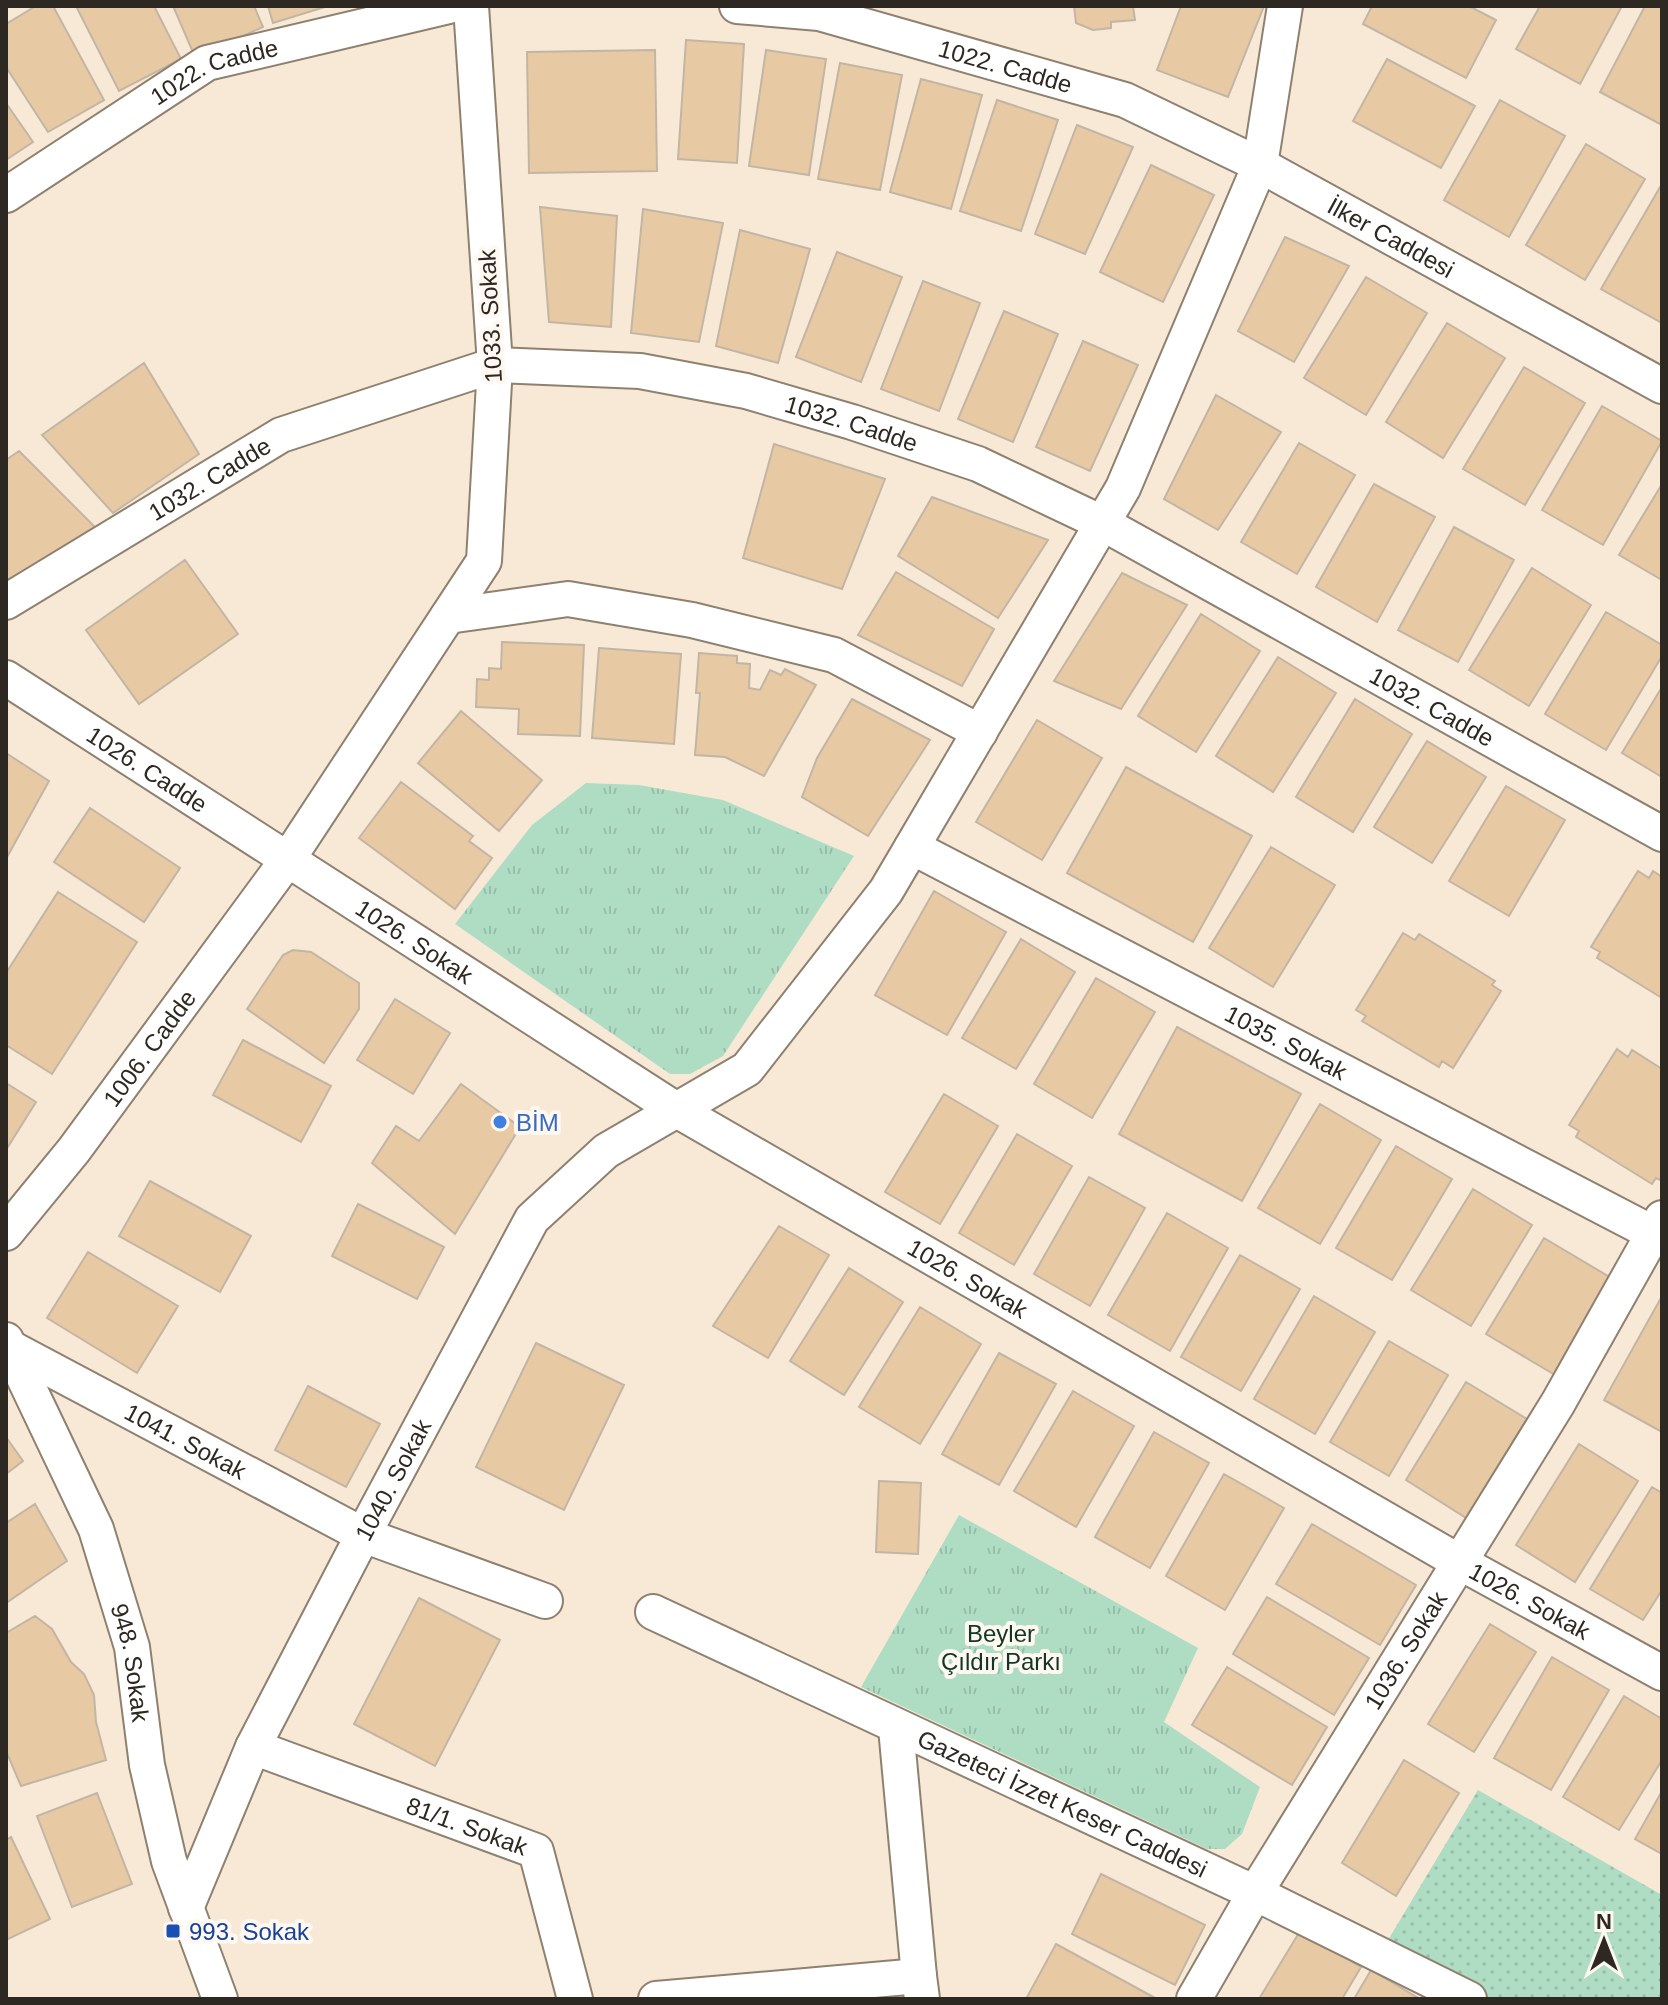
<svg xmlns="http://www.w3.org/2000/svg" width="1668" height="2005" font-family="Helvetica,sans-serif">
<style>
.grass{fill:url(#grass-dots)}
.park{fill:url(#park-tufts)}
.building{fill:#e7caa4;stroke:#c3b5a4;stroke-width:2}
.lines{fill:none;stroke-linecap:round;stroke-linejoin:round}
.minor-casing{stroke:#8e8170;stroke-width:38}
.minor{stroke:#fff;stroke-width:34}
.shop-dot{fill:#3f7fe0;stroke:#fef8f0;stroke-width:3}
.transit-dot{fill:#1a4fb4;stroke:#fef8f0;stroke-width:3}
.labels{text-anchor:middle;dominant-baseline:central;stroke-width:8;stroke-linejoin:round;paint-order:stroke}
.street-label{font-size:24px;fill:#2d2821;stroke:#fef8f0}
.shop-label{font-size:24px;fill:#366cbe;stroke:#fef8f0;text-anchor:start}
.park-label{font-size:24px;fill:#103626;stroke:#fef8f0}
.transit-label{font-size:24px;fill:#164399;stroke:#fef8f0;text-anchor:start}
</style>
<defs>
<pattern id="grass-dots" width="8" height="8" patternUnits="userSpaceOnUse" patternTransform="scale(2)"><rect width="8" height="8" fill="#afddc4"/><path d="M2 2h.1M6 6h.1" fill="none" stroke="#97bea8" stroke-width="1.8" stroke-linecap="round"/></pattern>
<pattern id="park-tufts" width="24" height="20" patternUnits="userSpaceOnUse" patternTransform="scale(2)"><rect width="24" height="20" fill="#afddc4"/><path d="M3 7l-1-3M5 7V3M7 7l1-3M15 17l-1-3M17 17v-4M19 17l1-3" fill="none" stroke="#97bea8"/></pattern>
</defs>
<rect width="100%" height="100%" fill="#f8e9d7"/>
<path class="grass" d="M1478,1790l184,105v104h-193l-90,-44z"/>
<path class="park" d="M586,783l53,2 84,15 131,56 -131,200 -33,18h-20l-215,-150 77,-99z
M959,1515l239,133 -34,74 96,65 -18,47 -17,15h-18l-346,-162z"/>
<path class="building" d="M36,6h17l51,94 -56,32 -42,-65v-43z
M76,6h78l27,53 -62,32z
M173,6h81l9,21 -68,30z
M268,6h60l-55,17z
M1074,6h59l2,14 -24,2v6l-18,2 -17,-7z
M1181,6h83l-36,91 -71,-27z
M1372,6h97l27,14 -30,58 -103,-54z
M1540,6h82l-42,78 -64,-35z
M1645,6h17v119l-62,-33z
M686,40l58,4 -7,119 -59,-4z
M655,50l2,121 -128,2 -2,-121z
M766,50l60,9 -17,116 -60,-9z
M1387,59l88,47 -34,62 -88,-47z
M840,63l62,12 -22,115 -62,-11z
M921,79l61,16 -31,114 -61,-17z
M997,100l61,20 -37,111 -61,-20z
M1500,100l65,36 -56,101 -65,-37z
M6,103l27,39 -27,18z
M1077,125l56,22 -48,107 -50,-20z
M1586,144l59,35 -60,101 -59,-35z
M1151,165l63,30 -51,107 -63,-30z
M1660,187l2,1v135l-61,-34z
M540,207l77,9 -6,111 -62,-5z
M643,209l80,14 -24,119 -68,-9z
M740,230l70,19 -32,114 -62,-17z
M1285,237l64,29 -55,96 -56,-31z
M837,252l65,25 -41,105 -65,-25z
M1366,277l61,36 -61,102 -62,-37z
M923,281l57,22 -41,108 -58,-22z
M1004,311l54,23 -45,108 -55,-23z
M1447,323l58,35 -62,100 -57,-36z
M1083,341l55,24 -48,106 -54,-24z
M144,363l55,91 -86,59 -71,-78z
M1524,367l61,36 -60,102 -62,-36z
M1216,395l65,37 -63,98 -54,-31z
M1602,406l60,35 -59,104 -61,-35z
M1299,443l56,32 -58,99 -56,-32z
M774,444l111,35 -43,110 -99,-31z
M19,451l79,79 -92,60v-130z
M1374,484l61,33 -58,105 -61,-35z
M1662,484v96l-43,-25z
M932,497l116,43 -50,78 -100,-62z
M1454,527l60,33 -56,102 -60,-32z
M185,560l53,74 -99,70 -53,-74z
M1532,568l59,37 -62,101 -60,-36z
M896,572l98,57 -32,57 -104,-51z
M1122,573l65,32 -66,104 -67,-28z
M1606,612l56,33v11l-56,94 -61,-36z
M1201,614l59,37 -64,101 -58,-36z
M502,642l82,3 -4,91 -62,-2 1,-25 -43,-2 1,-28 12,1v-12l12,1z
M599,648l82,6 -7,90 -82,-6z
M699,653l38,3v7l13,1 -1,24 11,2 10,-20 11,5 4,-6 31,16 -52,91 -39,-19 -30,-2 5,-62h-4z
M1278,657l58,36 -63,99 -57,-36z
M1662,687v90l-40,-24z
M852,699l78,41 -62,96 -66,-39 15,-39z
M1355,699l57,35 -59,98 -57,-35z
M461,711l81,69 -43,51 -81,-68z
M1037,720l65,38 -60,102 -66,-38z
M1427,741l59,36 -54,86 -58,-36z
M6,753l43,28 -43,78z
M1126,767l126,69 -59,106 -126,-69z
M401,782l72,54 -4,5 23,17 -37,51 -96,-71z
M1506,786l59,34 -56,96 -60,-35z
M90,808l90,60 -36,54 -90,-60z
M1271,847l64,38 -62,102 -64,-39z
M1638,871l11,7 4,-7 9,6v121l-65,-40 3,-6 -9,-5z
M934,891l72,41 -59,103 -72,-40z
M58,892l79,50 -85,132 -46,-29v-72z
M1403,933l12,7 4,-6 76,47 -3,4 9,6 -48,77 -11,-7 -3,6 -77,-46 4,-5 -10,-6z
M1021,939l54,33 -59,97 -54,-31z
M293,950l18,2 48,31v26l-35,54 -77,-54 36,-54z
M1096,978l59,34 -63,106 -58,-34z
M395,999l55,34 -37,61 -56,-34z
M1177,1027l124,67 -59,107 -123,-67z
M243,1040l88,46 -30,56 -88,-47z
M1617,1049l11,8 4,-7 30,19v112l-6,-3 -4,6 -76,-47 3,-6 -10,-6z
M6,1083l30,19 -30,48z
M461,1084l59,43 -65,107 -83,-71 24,-37 23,15z
M944,1094l54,32 -58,98 -55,-32z
M1320,1104l61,36 -61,104 -62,-36z
M1017,1134l55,32 -58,99 -55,-32z
M1396,1146l56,33 -60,101 -56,-32z
M1089,1177l56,31 -55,98 -56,-32z
M150,1181l101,55 -31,56 -101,-56z
M1473,1189l59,36 -61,101 -60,-36z
M358,1204l86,43 -27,52 -85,-43z
M1167,1213l61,35 -58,103 -62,-36z
M779,1226l50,29 -61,103 -55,-32z
M1544,1238l69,41 -58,96 -69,-41z
M88,1252l90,54 -41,67 -90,-55z
M1240,1255l60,34 -59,102 -60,-34z
M849,1268l54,34 -59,93 -54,-34z
M1314,1296l61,36 -60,102 -61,-35z
M1662,1296v136l-58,-32z
M920,1307l61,37 -61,100 -61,-37z
M1389,1341l59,34 -59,101 -59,-34z
M536,1343l88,42 -60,125 -88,-43z
M999,1353l57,31 -57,101 -57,-31z
M1466,1382l66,40 -61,99 -65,-41z
M308,1386l72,38 -34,63 -71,-37z
M1073,1391l61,35 -58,101 -62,-36z
M1154,1432l55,31 -59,105 -55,-31z
M6,1437l17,24 -17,13z
M1579,1444l59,37 -63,101 -59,-37z
M1224,1474l60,34 -59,102 -59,-34z
M879,1481l42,2 -3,71 -42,-2z
M1652,1487l10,6v97l-19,30 -53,-31z
M35,1504l32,57 -61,42v-80z
M1312,1524l104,61 -36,60 -104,-61z
M1267,1597l102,61 -35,57 -101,-61z
M419,1598l81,42 -65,126 -81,-42z
M35,1616l17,13 19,33 13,12 10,21 2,27 10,38 -85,26 -15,-35v-118z
M1490,1624l46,28 -62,100 -46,-28z
M1552,1657l57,33 -58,100 -57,-32z
M1227,1667l100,60 -35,58 -100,-60z
M1624,1696l38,23v41l-43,70 -56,-33z
M1404,1760l55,33 -63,103 -54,-33z
M1662,1791v63l-27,-15z
M97,1793l35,91 -60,23 -35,-91z
M11,1837l39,82 -44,21v-100z
M1101,1874l104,51 -30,60 -103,-51z
M1300,1931l61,36 -19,32h-83z
M1056,1944l101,55h-131z
M1371,1970l49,29h-66z"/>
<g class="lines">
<defs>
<g id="minor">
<path id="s1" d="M737,6l82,7 306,87 135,65 402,221"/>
<path id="s2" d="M6,195l201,-132 242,-57"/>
<path id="s3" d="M6,602l275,-167 214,-70 145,6 106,20 106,31 126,42 124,59 560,311"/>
<path d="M448,616l120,-17 124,21 142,35 146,77"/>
<path id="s4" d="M6,678l669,431 786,454 201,110"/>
<path id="s5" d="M912,847l750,391"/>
<path id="s6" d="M6,1233l68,-83 214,-291 196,-298 11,-196 -24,-359"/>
<path id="s7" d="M6,1340l90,189 36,118 15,118 22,96 51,138"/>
<path id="s8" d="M9,1347l354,188 182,66"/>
<path id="s9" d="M653,1612l602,281 214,106"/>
<path d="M896,1728l23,248"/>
<path id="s10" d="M253,1747l283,104 39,148"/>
<path id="s11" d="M186,1908l67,-161 110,-212 169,-316 74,-68 141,-82 139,-178 237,-403 137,-323 25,-159"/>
<path d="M656,1999l263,-23 3,23"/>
<path id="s12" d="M1194,1999l61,-106 303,-490 104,-185"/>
</g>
</defs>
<use href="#minor" class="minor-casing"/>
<use href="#minor" class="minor"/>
</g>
<circle class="shop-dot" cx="500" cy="1122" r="8"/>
<rect class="transit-dot" x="165" y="1923" width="16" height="16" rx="4"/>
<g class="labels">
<g class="street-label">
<text stroke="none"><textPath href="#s1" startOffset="276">1022. Cadde</textPath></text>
<text stroke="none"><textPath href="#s2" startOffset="244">1022. Cadde</textPath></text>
<text stroke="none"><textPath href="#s1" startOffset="700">İlker Caddesi</textPath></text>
<text transform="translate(490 316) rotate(-93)">1033. Sokak</text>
<text stroke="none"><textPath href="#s3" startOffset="910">1032. Cadde</textPath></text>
<text stroke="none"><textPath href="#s3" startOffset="238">1032. Cadde</textPath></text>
<text stroke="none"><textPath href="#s3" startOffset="1558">1032. Cadde</textPath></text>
<text stroke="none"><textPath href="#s4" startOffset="168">1026. Cadde</textPath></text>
<text stroke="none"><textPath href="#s4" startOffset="486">1026. Sokak</textPath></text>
<text stroke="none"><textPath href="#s5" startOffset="422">1035. Sokak</textPath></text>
<text stroke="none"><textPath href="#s6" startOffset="234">1006. Cadde</textPath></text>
<text stroke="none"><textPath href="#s4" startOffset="1134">1026. Sokak</textPath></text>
<text stroke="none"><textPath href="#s8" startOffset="200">1041. Sokak</textPath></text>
<text stroke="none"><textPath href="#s11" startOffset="476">1040. Sokak</textPath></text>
<text stroke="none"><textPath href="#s4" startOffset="1782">1026. Sokak</textPath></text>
<text stroke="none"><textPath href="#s12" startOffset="408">1036. Sokak</textPath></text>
<text stroke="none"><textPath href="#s7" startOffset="348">948. Sokak</textPath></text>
<text stroke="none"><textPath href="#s9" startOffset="452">Gazeteci İzzet Keser Caddesi</textPath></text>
<text stroke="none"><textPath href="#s10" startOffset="228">81/1. Sokak</textPath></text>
</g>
<g class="shop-label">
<text x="516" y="1122">BİM</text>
</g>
<g class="park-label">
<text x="1001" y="1633">Beyler<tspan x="1001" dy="28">Çıldır Parkı</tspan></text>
</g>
<g class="transit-label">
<text x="189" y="1931">993. Sokak</text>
</g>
</g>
<rect width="1668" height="2005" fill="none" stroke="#2d2821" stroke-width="16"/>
<g transform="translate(1604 1941)" stroke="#fef8f0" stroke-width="6" paint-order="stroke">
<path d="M0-6L14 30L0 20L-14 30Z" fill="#2d2821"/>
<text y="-12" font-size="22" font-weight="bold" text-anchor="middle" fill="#2d2821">N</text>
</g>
</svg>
